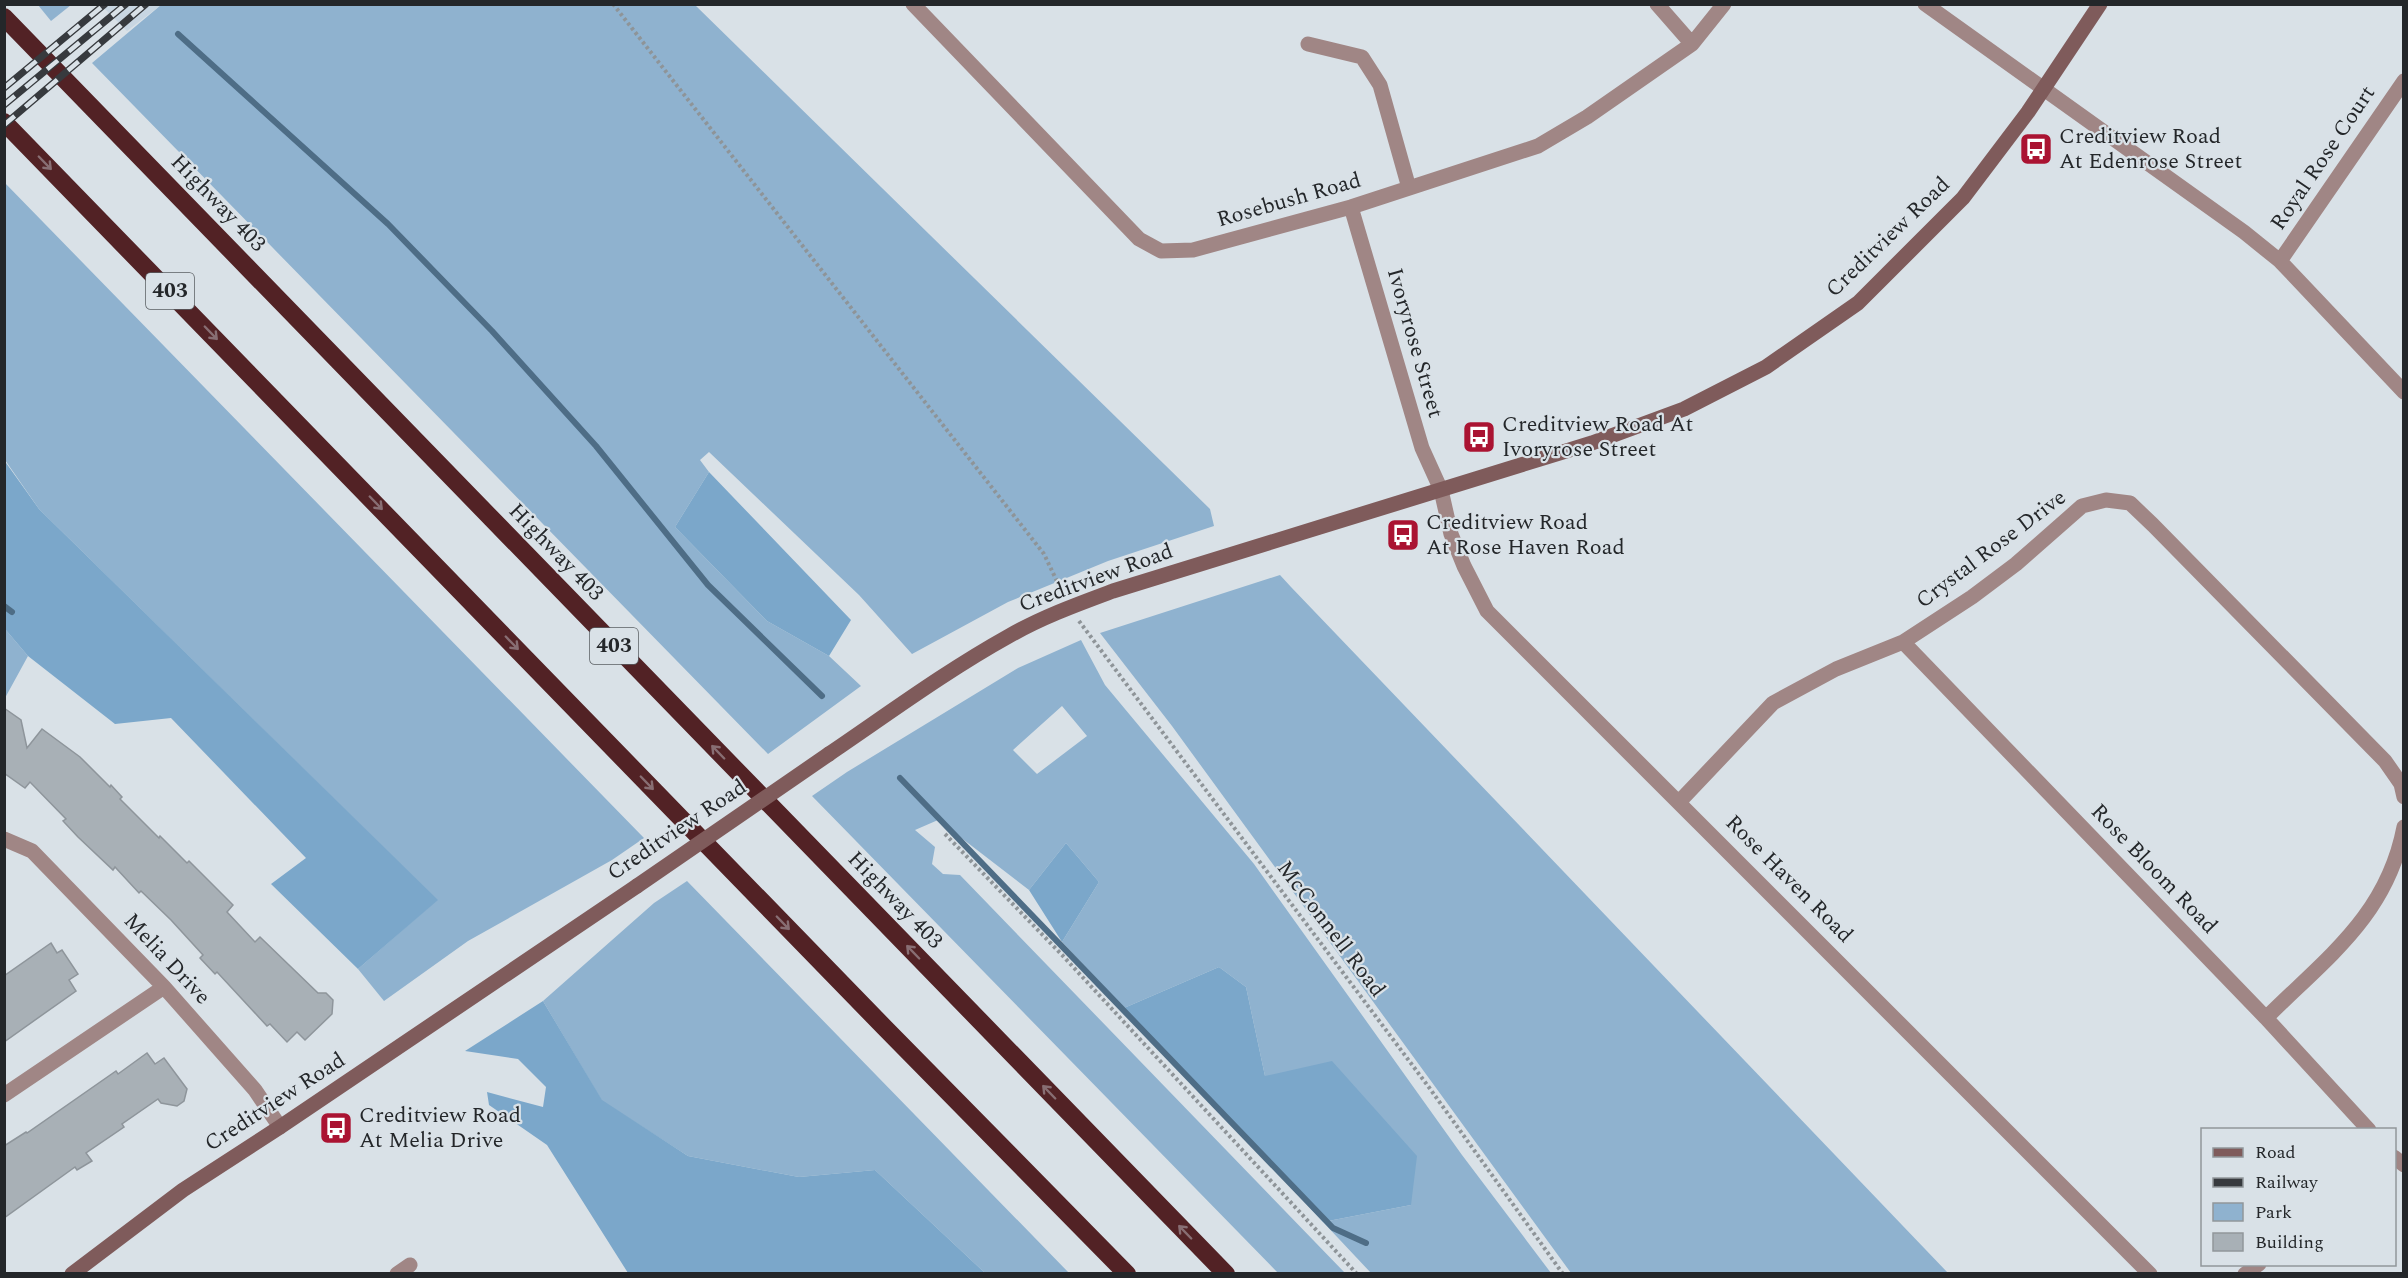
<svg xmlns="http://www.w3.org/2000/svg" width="2408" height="1278" font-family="Spectral,serif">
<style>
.built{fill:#c8d6e2}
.green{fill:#8fb2cf;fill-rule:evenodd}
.forest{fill:#7ba7ca}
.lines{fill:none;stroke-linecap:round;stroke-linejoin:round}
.stream{stroke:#4e6d86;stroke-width:6}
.building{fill:#a8b0b6;stroke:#8e959b;stroke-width:1.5}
.path{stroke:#8e9498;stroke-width:4;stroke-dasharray:3 3;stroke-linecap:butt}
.minor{stroke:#a08685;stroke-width:15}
.secondary{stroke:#7f5b5b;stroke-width:15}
.motorway{stroke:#522225;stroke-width:18}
.rail-casing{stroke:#373a3e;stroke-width:7}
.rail{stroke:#d9e1e7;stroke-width:4.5;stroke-dasharray:14;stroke-linecap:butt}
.secondary-bridge{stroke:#7f5b5b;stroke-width:15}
.oneway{stroke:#886e73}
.labels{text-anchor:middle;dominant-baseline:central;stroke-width:4.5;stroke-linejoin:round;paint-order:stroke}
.shield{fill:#d9e1e7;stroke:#5a5f63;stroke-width:1.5}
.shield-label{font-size:21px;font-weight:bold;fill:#24272a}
.poi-label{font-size:22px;fill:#24272a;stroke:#d9e1e7;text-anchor:start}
.street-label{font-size:22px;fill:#24272a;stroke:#d9e1e7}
</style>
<rect width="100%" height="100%" fill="#d9e1e7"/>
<path class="built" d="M101,5h60l-34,26z"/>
<path class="green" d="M38,5h33l-20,16z
M161,5h534l515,504 4,17 -106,35 -100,41 -96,52 -53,-59 -150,-143 -9,8 9,12 -34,55 92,94 62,35 32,30 -93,68 -676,-691z
M4,182l640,656 -32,22 -144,81 -84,60 -26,-32 79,-69 -398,-391 -34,-49z
M1280,575l11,12 657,686h-377l-399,-547 -72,-93z
M5,629l23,27 -23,42z
M1081,640l24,45 149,179 208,291 89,118h-180l-48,-51 88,-17 -146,-129 -19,-89 -27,-20 -95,41 -62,-66 37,-60 -33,-39 -37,47 -91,-70 -23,10 20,17 -3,17 11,10 17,1 385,398h-67l-466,-477 35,-24 171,-104zM1062,706l25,30 -50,38 -24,-24z
M687,881l382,392h-84l-110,-103 -76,7 -111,-21 -86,-55 -59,-100 111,-98z"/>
<path class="forest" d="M4,460l35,49 399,391 -80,69 -87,-85 35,-26 -135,-140 -56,6 -87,-68 -23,-27z
M709,472l142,148 -22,36 -62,-35 -92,-94z
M1066,843l33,39 -37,60 -33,-52z
M1219,967l27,20 19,89 67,-15 85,95 -6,49 -88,17 -199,-214z
M543,1001l59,99 86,56 111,21 76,-7 110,103h-357l-81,-128 -58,-40 -2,-13 56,15 3,-20 -28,-28 -53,-8z"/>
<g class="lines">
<path class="stream" d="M178,34l210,190 104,107 104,115 112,139 114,111
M4,606l8,6
M900,778l433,450 33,15"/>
</g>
<path class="building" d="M4,708l17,12 6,28 15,-19 38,28 30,30 1,-2 11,12 -2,2 39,39 1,-2 27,27 2,-2 44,44 -6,7 28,30 5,-5 58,56h8l7,7 -1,14 -27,26 -8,-8 -10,10 -17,-18 -3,2 -50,-54 -2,2 -15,-16 3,-3 -32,-35 -30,-29 -2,2 -24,-26 -2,3 -35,-33 -15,-16 3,-2 -36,-37 -5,6 -21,-15z
M51,943l6,10 5,-3 16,24 -9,6 7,11 -72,51v-66z
M147,1053l8,11 9,-6 23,31 -3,12 -7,5 -16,-3 -3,-4 -36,25 2,3 -38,26 6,8 -15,9 -2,-3 -71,51v-72l22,-14 1,1 89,-62 2,3z"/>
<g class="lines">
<path class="path" d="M613,4l431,550 19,40
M1079,621l349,465 135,188
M945,834l118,122 294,318"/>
<path class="minor" d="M913,4l226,235 22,12 32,-1 158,-43 187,-61 49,-29 105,-73 32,-40
M1657,4l35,40
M1925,4l319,228 36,29 124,131
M1308,44l54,13 18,28 29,103
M1351,207l71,241 19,42 10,44 13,32 23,45 663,663
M2280,261l124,-180
M1903,642l363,376 103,112
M1680,801l93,-98 63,-34 67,-27 69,-45 44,-33 66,-58 24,-6 24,3 23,22 232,236 16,23 3,13
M4,839l28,12 132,136 91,103 25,37
M2266,1018c60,-60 121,-102 138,-191
M4,1095l160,-108
M2394,1157l10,8
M397,1274l13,-9
M2245,1274l14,-10"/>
<path class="secondary" d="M829,754c59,-40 117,-83 180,-118 33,-19 69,-32 104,-45l479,-148 92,-34 82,-42 92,-64 105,-105 65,-86 72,-108
M72,1274l111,-84 97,-63 357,-241"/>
<path class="motorway" d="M4,17l1222,1257
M4,122l880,905 243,247"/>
<defs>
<path id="rail" d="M4,88l101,-84
M4,105l122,-101
M4,125l142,-121"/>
</defs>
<use href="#rail" class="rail-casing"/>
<use href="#rail" class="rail"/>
<path class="secondary-bridge" d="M637,886l192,-132"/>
</g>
<defs><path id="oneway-shaft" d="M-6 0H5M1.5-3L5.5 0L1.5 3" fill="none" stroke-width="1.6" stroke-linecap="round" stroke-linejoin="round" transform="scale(1.5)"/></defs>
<g class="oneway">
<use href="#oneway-shaft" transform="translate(45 163) rotate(46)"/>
<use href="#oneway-shaft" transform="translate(211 333) rotate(46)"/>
<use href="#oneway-shaft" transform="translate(376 503) rotate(46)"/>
<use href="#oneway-shaft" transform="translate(512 643) rotate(46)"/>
<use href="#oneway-shaft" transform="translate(718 752) rotate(-134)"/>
<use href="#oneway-shaft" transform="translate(647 783) rotate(46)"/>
<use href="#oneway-shaft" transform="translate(783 923) rotate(46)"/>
<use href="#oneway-shaft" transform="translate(913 952) rotate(-134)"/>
<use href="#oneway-shaft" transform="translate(1049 1092) rotate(-134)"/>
<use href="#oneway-shaft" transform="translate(1185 1232) rotate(-134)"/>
</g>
<defs>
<symbol id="bus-square" viewBox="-11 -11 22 22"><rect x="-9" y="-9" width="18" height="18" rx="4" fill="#aa1332" stroke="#d9e1e7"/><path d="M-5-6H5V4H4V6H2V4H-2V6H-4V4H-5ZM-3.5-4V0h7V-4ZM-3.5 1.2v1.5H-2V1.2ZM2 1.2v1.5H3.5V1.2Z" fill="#fff"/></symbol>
</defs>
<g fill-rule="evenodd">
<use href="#bus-square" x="2017" y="130" width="38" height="38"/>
<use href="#bus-square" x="1460" y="418" width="38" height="38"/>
<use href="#bus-square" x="1384" y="516" width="38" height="38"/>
<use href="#bus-square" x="317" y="1109" width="38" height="38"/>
</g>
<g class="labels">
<g class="shield">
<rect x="146" y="273" width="48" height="36" rx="4.5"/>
<rect x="590" y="628" width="48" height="36" rx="4.5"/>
</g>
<g class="shield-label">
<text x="170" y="291">403</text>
<text x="614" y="646">403</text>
</g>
<g class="poi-label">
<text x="2059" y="136">Creditview Road<tspan x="2059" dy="25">At Edenrose Street</tspan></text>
<text x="1502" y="424">Creditview Road At<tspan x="1502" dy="25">Ivoryrose Street</tspan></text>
<text x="1426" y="522">Creditview Road<tspan x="1426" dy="25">At Rose Haven Road</tspan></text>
<text x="359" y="1115">Creditview Road<tspan x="359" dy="25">At Melia Drive</tspan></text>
</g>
<g class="street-label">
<text transform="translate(2323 158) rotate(-56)">Royal Rose Court</text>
<text transform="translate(1289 200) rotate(-16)">Rosebush Road</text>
<text transform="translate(218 203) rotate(46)">Highway 403</text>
<text transform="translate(1888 237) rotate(-44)">Creditview Road</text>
<text transform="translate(1415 343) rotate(74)">Ivoryrose Street</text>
<text transform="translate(1991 549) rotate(-37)">Crystal Rose Drive</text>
<text transform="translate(556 552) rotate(46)">Highway 403</text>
<text transform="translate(1096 578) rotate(-20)">Creditview Road</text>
<text transform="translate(677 830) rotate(-34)">Creditview Road</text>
<text transform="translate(2154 869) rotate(46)">Rose Bloom Road</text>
<text transform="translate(1789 879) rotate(45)">Rose Haven Road</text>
<text transform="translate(895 900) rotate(46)">Highway 403</text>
<text transform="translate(1331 929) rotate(53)">McConnell Road</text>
<text transform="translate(167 959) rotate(47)">Melia Drive</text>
<text transform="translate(275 1102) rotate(-33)">Creditview Road</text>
</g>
</g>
<rect width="2408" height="1278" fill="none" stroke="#24272a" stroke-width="12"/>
<rect x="2201" y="1128" width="195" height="138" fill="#d9e1e7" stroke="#91979b" stroke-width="1.5"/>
<rect x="2213" y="1148" width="30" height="9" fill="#7f5b5b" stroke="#91979b" stroke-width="1.5"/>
<text x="2255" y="1158" font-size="18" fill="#24272a">Road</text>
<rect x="2213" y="1178" width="30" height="9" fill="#373a3e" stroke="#91979b" stroke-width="1.5"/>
<text x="2255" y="1188" font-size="18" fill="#24272a">Railway</text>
<rect x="2213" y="1203" width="30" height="18" fill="#8fb2cf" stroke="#91979b" stroke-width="1.5"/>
<text x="2255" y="1218" font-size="18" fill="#24272a">Park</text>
<rect x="2213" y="1233" width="30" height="18" fill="#a8b0b6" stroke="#91979b" stroke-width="1.5"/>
<text x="2255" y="1248" font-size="18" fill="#24272a">Building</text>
</svg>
